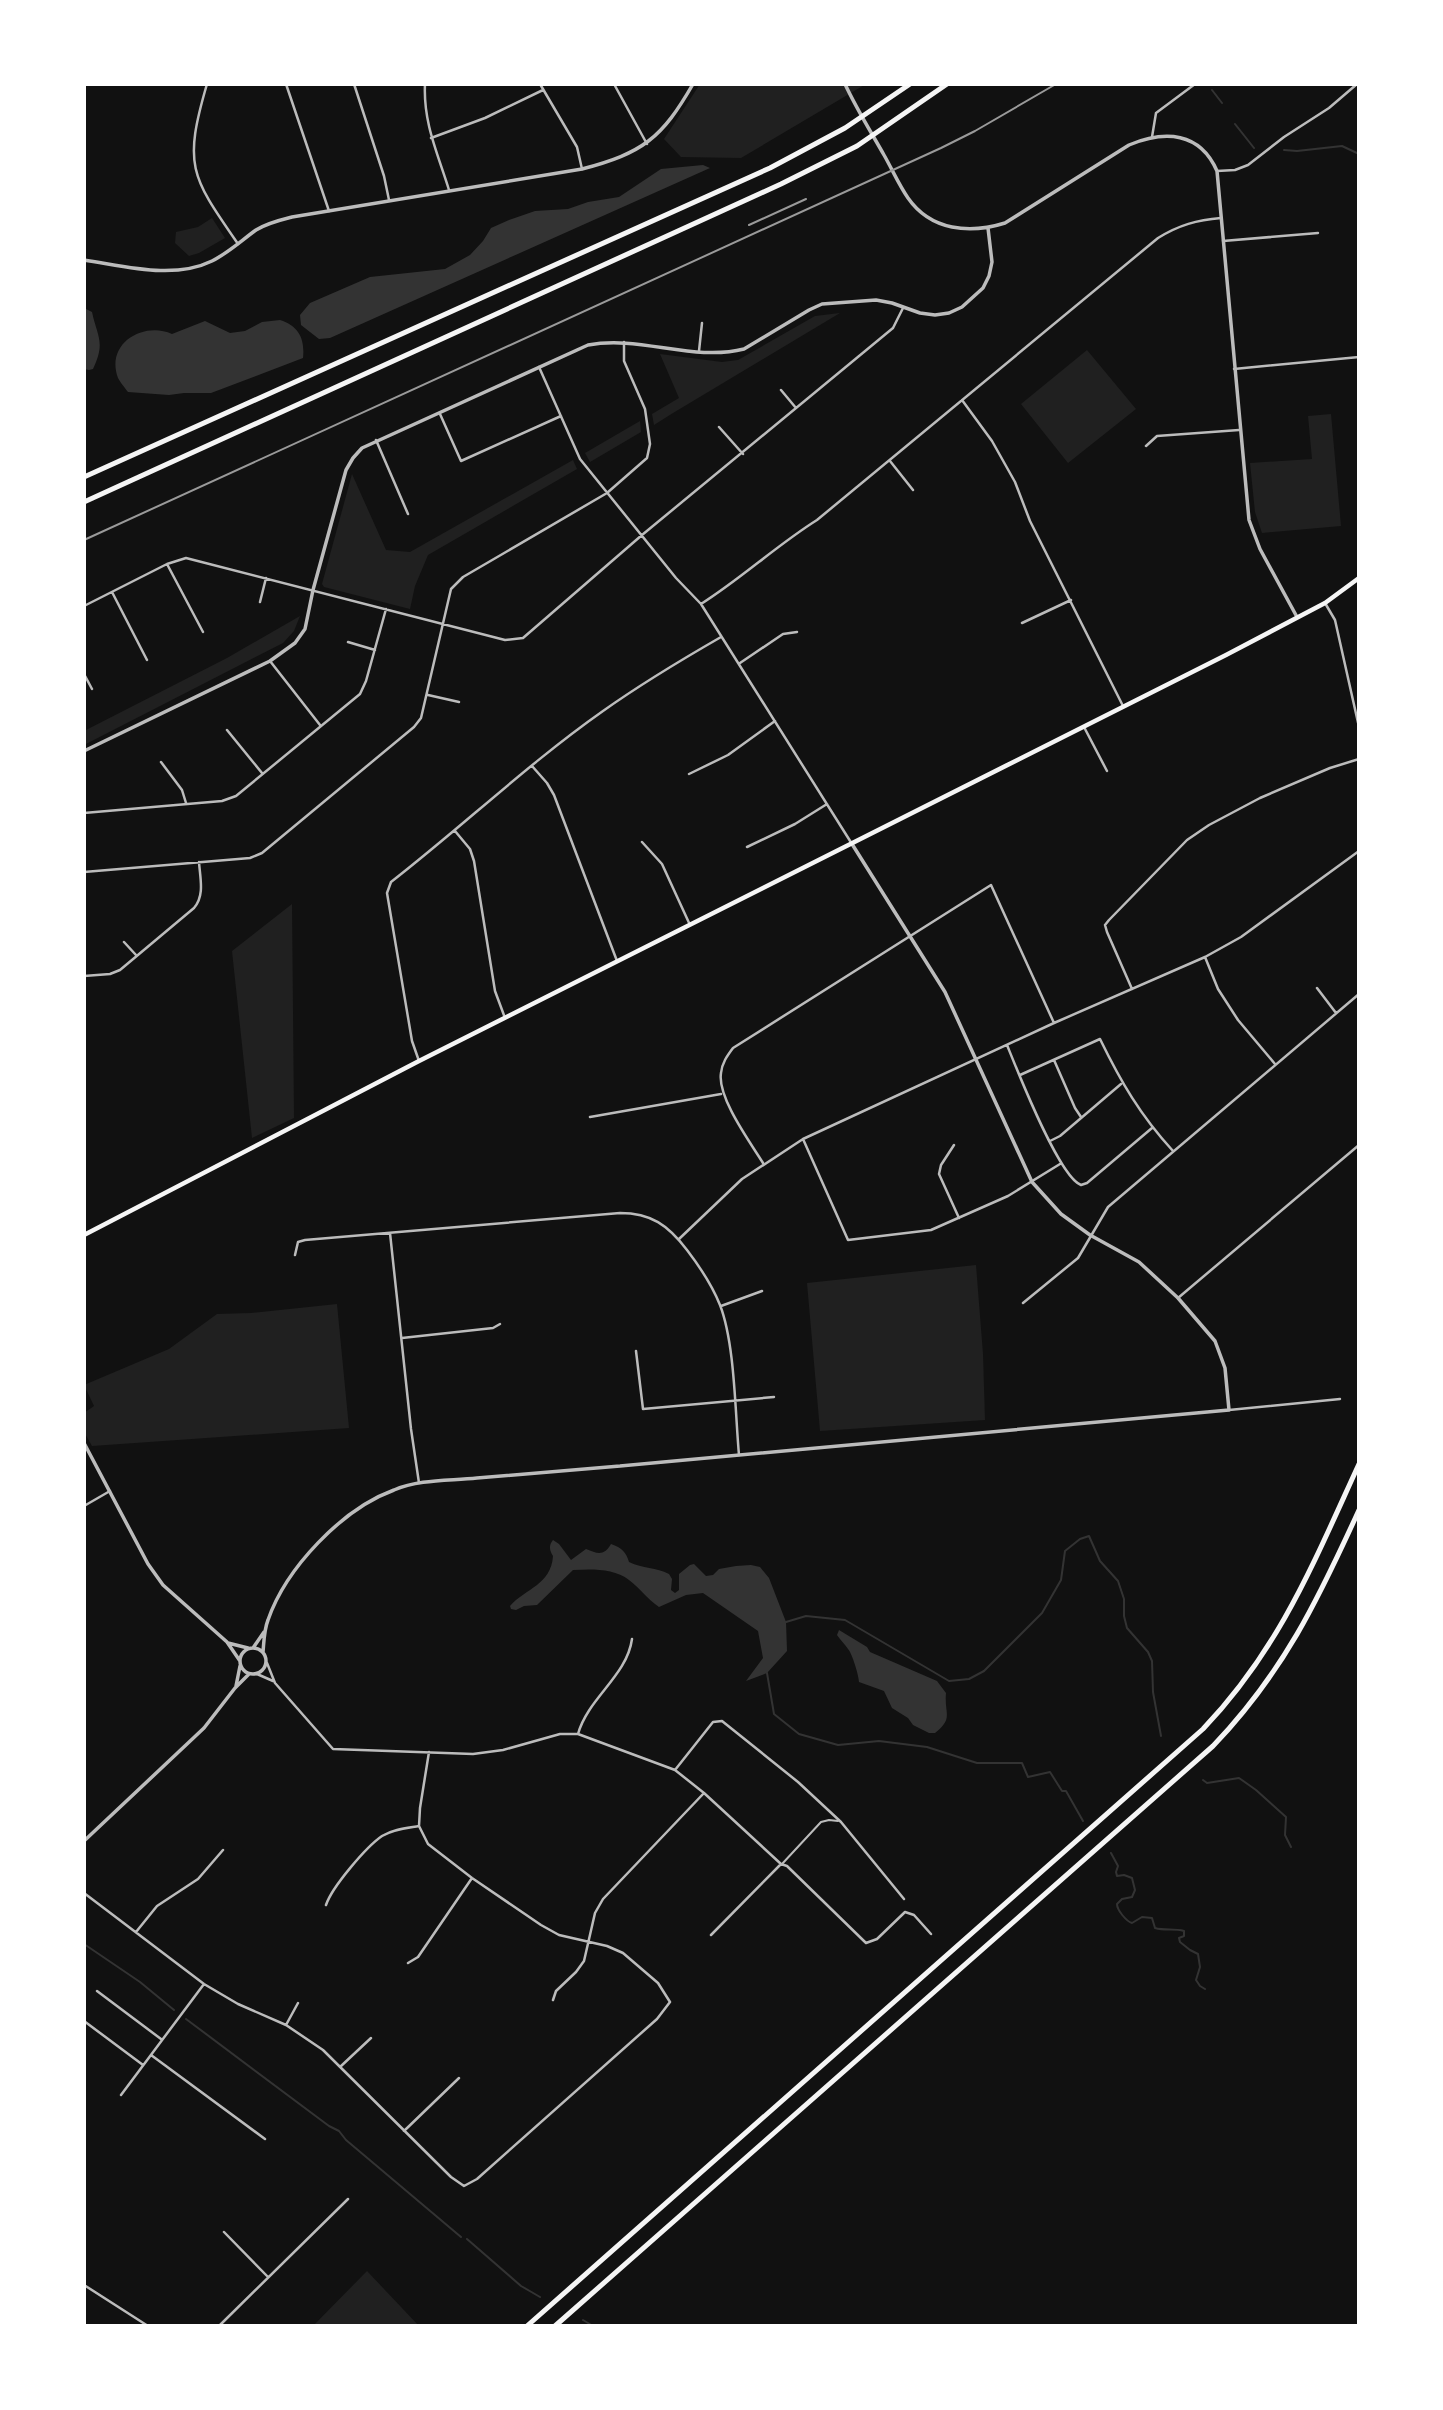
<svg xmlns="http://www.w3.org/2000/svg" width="1443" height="2410" font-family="'Sofia Sans Condensed',sans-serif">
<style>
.green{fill:#202020}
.water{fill:#333}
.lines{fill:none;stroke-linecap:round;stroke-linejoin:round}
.stream{stroke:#333;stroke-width:2}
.service{stroke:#bcbcbc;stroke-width:2}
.minor{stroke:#bcbcbc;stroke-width:2.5}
.tertiary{stroke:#bcbcbc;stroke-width:3.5}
.secondary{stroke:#f5f5f5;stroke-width:4.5}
.motorway{stroke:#f5f5f5;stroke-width:5}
.rail{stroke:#9a9a9a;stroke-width:2}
</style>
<rect width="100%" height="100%" fill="#111"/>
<path class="green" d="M700,84h166l-125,74 -60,-1 -17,-18z
M212,218l13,20 -26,15 -10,3 -14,-13 1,-11 22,-5z
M840,313l-167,100 -19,12 -2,-11 27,-16 -19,-44 62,8 16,-2 77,-44z
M1087,350l49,59 -68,54 -47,-59z
M1331,414l10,112 -79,7 -7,-21 -5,-49 62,-4 -4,-43z
M640,421l1,11 -51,30 -5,-9z
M573,460l4,9 -149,86 -13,31 -5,23 -86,-22 -2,-3 30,-110 34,76 24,2z
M300,616l-6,15 -11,12 -199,102v-14l143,-73z
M292,904l2,214 -42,20 -20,-187z
M976,1265l7,89 2,66 -165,11 -13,-148z
M337,1304l12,124 -257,18 -8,-14v-19l10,-7 -10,-21 85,-36 48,-35 34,-1z
M367,2271l52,55h-106z"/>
<path class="water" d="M703,165l7,3 -380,170 -11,1 -18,-14 -1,-10 10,-12 60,-26 75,-8 25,-14 13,-14 8,-13 18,-8 26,-9 33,-2 20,-7 31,-5 42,-28z
M84,308l8,4c5,24 14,30 1,57l-4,1 -5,-1z
M280,320c19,6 25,19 23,38l-92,35h-27l-15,2 -41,-3c-3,-4 -8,-10 -10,-14 -13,-35 26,-57 54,-44l33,-13 25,12 15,-2 17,-9z
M553,1540l6,4 12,16 15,-11c12,5 18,7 25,-5 11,4 15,8 18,18 14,7 27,5 40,12l3,5 -1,11 4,3 4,-3v-16l11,-9 4,-1 12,12 7,-1 6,-6 17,-3 15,-1 9,2 9,11 17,44 1,29 -20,22 -21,8 17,-23 -5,-27 -55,-38 -17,2 -27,12c-12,-8 -19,-19 -30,-27 -15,-12 -38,-11 -56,-10l-36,35 -13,1 -8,4 -5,-1 -1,-3c16,-18 41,-21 43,-50 -3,-5 -5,-10 0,-16z
M839,1630l28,17 3,5 67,29 9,12c-2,21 8,25 -11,40h-6l-16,-8 -5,-7 -16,-10 -8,-17 -25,-9c0,-6 -7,-29 -11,-33 -3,-5 -8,-9 -11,-14z"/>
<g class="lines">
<path class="stream" d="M1212,90l10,13
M1235,124l19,24
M1284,150l13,1 45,-5 17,8
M786,1622l20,-6 39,4 104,61 20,-2 15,-8 58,-58 19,-33 4,-29 15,-12 9,-3 11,25 18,20 6,18v17l3,12 21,24 4,9 1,31 8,44
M767,1673l7,41 25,20 39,11 41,-4 48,6 50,16h45l6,14 22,-5 12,19h4l17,30
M1203,1780l4,3 32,-5 17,12 30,27 -1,18 6,12
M1111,1853l7,13 -2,6 1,4 7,-1 8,3 3,12 -3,7 -10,2 -5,5c0,6 9,17 15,19l10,-6 10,1 3,10c10,3 19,0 29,3v5l-5,2 1,4 10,8 8,4 2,13 -4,13 4,6 5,3
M84,1944l56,38 34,28
M186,2019l143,107 10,5 7,9 115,97
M467,2239l54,47 19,11
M583,2320l10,6"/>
<path class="service" d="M782,1864l39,-42 8,-2 9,1"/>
<path class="minor" d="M207,84c-24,82 -16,92 31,160
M286,84l43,127
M354,84l30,92 5,24
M425,84c-2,39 13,70 24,106
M540,84l37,63 5,22
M614,84l33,60
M1152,137l4,-24 39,-29
M431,138l54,-20 58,-28
M1217,171l18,-1 13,-5 36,-28 45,-29 28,-24
M1223,241l95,-8
M699,351l3,-28
M539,367l41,92 96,119 25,26 151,240
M1234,369l125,-12
M781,390l15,18
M962,400l30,41 23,41 15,39 93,185
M440,414l21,47 100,-45
M719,427l24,27
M376,440l32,74
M1146,446l11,-10 82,-6
M890,461l23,29
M167,564l36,68
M112,592l35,68
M260,602l6,-24
M1325,603l10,17 24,107
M701,604c41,-26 76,-59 116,-84l341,-282c21,-13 39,-18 63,-20
M84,606l83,-42 19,-6 319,82 18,-2 119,-103 251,-207 10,-20
M1022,623l49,-23
M348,642l27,8
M270,661l50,64
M740,663l43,-29 14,-2
M84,674l8,15
M428,695l31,7
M1084,727l23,44
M227,730l35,43
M161,762l21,28 4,13
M532,766l15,17 7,12 63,166
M689,774l39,-19 47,-34
M84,813l138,-12 14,-5 124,-102 6,-13 20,-72
M455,831l15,18 4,12 21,130 10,27
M642,842l20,22 28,61
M747,847l48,-23 32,-20
M84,872l166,-14 12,-5 152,-126 7,-9 30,-129 12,-12 144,-84 40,-35 3,-14 -5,-35 -21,-48v-19
M124,942l12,13
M1205,957l13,32 20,31 37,44
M84,976l26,-2 10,-4 74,-62c11,-13 6,-30 5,-46
M1317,988l19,25
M1132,989l-25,-57 -2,-7 4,-5 78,-80 22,-15 51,-27 70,-30 29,-9
M1007,1045c11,27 52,132 74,140l6,-2 65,-55
M1054,1060l21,48 6,9
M419,1061l-7,-20 -25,-148 4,-11c72,-56 138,-119 212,-171 38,-27 78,-51 118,-74
M1020,1075l80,-36c21,43 40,76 73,112
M590,1117l131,-23
M803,1139l45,101 83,-10 77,-34 52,-32
M1050,1141l10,-5 61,-52
M954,1145l-13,20 -2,9 20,44
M763,1163c-13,-21 -46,-66 -42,-90 1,-10 6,-17 12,-25l258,-163 63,138
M390,1233l21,196 8,54
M679,1239l63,-60 61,-40 251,-116 151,-66 36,-20 118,-86
M295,1255l3,-13 7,-2 315,-27c31,0 48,12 67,37 13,17 25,35 33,55 15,39 15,107 19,150
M1178,1298l181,-153
M1023,1303l55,-45 30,-51 251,-213
M721,1306l41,-15
M402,1338l91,-10 7,-4
M636,1351l7,58 131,-12
M1229,1410l111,-11
M84,1506l26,-15
M267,1663l8,20 58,66 140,5 30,-4 57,-16h18l97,36 29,23 77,71 6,2 79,77 11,-4 28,-27 9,3 17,19
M257,1674l16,7
M578,1734c10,-36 49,-58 54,-95
M675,1770l38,-48 9,-1 76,61 43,40 63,77
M84,1893l120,91 34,20 48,21 37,25 128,127 13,9 13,-7 180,-160 13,-17 -12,-19 -35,-30 -16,-7 -48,-11 -18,-10 -69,-47 -44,-34 -9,-18 1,-18 9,-56
M326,1905c6,-18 40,-58 56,-69 11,-7 25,-8 37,-10
M136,1932l21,-26 41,-27 25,-29
M711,1935l70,-71
M408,1963l10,-6 54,-79
M97,1991l64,48
M553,2000l3,-9 20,-19 8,-11 11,-48 8,-14 101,-106
M84,2021l59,44
M286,2025l12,-22
M151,2055l114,84
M340,2067l31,-29
M121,2095l83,-111
M404,2131l55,-53
M224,2232l44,45
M84,2285l64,41
M219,2326l129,-127"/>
<path class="tertiary" d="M845,84c11,24 26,48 39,71 8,14 15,30 24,43 23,33 62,36 97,25l124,-78c36,-15 71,-13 88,26l32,349 11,29 37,68
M84,260c41,6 89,20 128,1 16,-8 30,-21 44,-31 11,-7 24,-10 36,-13l290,-48c61,-16 80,-31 111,-85
M84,751l186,-90 25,-18 10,-14 8,-39 33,-120 7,-12 9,-10 226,-103c52,-10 105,17 156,4l65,-39 13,-6 54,-4 16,3 28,10 15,2 14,-2 13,-6 21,-19 6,-12 3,-14 -4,-34
M84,1443l64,121 15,21 64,57 13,19
M228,1643l20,5
M240 1661a13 13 0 1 1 26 0a13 13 0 1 1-26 0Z
M253,1648l11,-16
M263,1652c1,-11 1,-22 5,-32 18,-52 74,-111 126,-130 26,-11 55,-9 83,-12 48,-4 96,-8 143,-12 203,-19 406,-38 609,-56l-4,-42 -10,-27 -37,-43 -39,-36 -49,-27 -29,-21 -29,-32 -87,-190 -93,-148
M236,1686l4,-20
M84,1841l120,-113 31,-40 14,-14"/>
<path class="secondary" d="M84,1235l335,-174 807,-406 99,-52 34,-25"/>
<path class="motorway" d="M84,477l686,-309 75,-40 65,-44
M84,502l697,-318 76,-38 90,-62
M527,2326l676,-597c77,-81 110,-165 156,-265
M555,2326l658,-580c70,-73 105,-146 146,-236"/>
<path class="rail" d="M749,225l57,-26
M84,540l857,-392 34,-17 81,-47"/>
</g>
<rect width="1443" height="2410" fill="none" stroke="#ffffff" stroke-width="172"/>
</svg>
